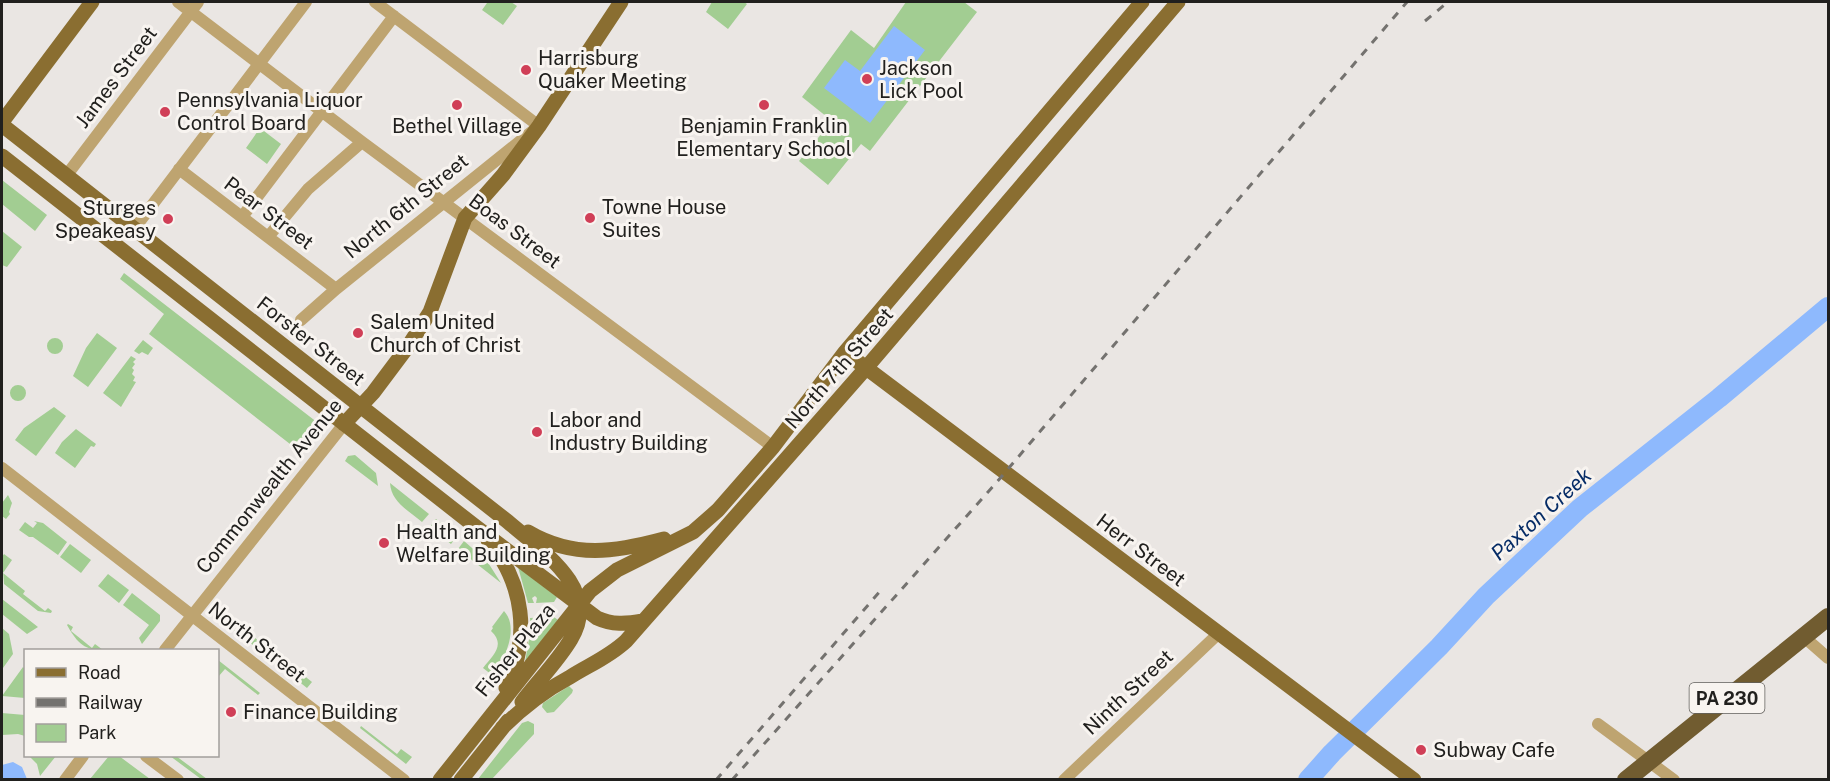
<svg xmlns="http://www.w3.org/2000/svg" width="1830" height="781" font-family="'Public Sans',sans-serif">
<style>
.green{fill:#a2cd92}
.water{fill:#8eb9fd}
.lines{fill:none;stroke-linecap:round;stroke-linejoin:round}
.river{stroke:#8eb9fd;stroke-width:20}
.minor{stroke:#bea470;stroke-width:12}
.major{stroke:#8a6e31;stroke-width:15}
.highway{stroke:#715c30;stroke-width:18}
.rail{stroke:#74726f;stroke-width:3;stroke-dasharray:8 8;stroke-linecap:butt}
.poi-dot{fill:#d03f57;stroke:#f8f4f0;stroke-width:2}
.labels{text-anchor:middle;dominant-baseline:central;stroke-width:6;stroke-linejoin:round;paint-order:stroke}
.shield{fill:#f8f4f0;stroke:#62605d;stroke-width:1.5}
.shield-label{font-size:18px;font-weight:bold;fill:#21201e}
.poi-label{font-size:20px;fill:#21201e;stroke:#f8f4f0;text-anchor:start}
.street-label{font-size:20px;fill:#21201e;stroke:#f8f4f0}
.water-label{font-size:21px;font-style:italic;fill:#062c66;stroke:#f8f4f0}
</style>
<rect width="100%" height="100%" fill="#eae6e3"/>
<path class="green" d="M485,2h26l6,4 -14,19 -21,-15 5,-7z
M712,2h32l3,2 -19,25 -22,-17z
M906,2h58l13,10 -107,139 -9,-7 -33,41 -29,-24 33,-40 -30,-24 49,-67 23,18z
M260,128l21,16 -14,20 -21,-16z
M2,180l45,35 -12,16 -33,-27z
M2,231l20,16 -15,20 -5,-2z
M124,273l194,150 -3,8 -16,20 -150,-117 15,-20 -44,-35z
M97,333l20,15 -29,39 -15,-11 13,-28z
M47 346a8 8 0 1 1 16 0a8 8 0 1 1-16 0Z
M143,340l10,8 -5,7 -6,-3 -3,2 -5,-3z
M131,356l5,3 -3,3 2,2 -3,4 2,2 -2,4 3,3 -2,4 3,1 -15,25 -18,-14z
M10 393a8 8 0 1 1 16 0a8 8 0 1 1-16 0Z
M54,407l12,9 -30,40 -21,-16 9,-12z
M76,429l20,15 -2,3 -3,-1 -16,22 -20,-15 7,-11z
M355,455l21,18 2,13 -33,-25 3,-5z
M390,483l39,31 -7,8c-13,-11 -31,-20 -32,-39z
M8,495l4,8 -3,9 1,2 -4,5 -4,-3v-13z
M436,519l21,17 -6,8 -21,-17z
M34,521l9,2 24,19 -9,13 -25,-18h-4l-10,-7 6,-8 8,6 4,-5z
M464,541l23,20 14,22 -38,-30v-3l-2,2 -3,-3z
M70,544l21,16 -10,13 -21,-16z
M4,554l8,6 -9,13 22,18 -2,3 22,17 3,-3 4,3 -1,2 -13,-2 -34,-27 -2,-27z
M518,567l39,30 -3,5 -18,1 1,-5 -2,-2 -3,2 2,5h-6z
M108,574l21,16 -10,13 -21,-17z
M132,593l28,22v6l-18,23 -3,-6 10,-13 -26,-20z
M2,599l36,28 -11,7 -25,-20z
M504,611c16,17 0,51 -13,68l11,-22 -10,18 -9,-7c10,-13 23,-23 8,-37l2,-3 -1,-1z
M554,617l4,3 -33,42 6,-34 -1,-10z
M68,624l5,3 -2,4 21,17 3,-4 8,6c-19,1 -27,-9 -36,-25z
M241,626l59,50 2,-2 10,8 -5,6 -73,-58h4z
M2,628l7,6 4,20 -10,14 -1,-1z
M218,660l42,33 -2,2 -33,-26 -7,8z
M23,667l2,2v29l-23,-2z
M569,686l4,4 -1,3 -18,19 -7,1 -5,-6 1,-4z
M2,713l23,2v21l-7,-2 -16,1z
M528,721l6,3v10l-42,45h-14l44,-56z
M361,726l36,28 4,-5 11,8 -6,7 -46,-36z
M29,756h27l-16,20 -3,-12z
M109,756h10l31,23h-60z
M170,756h6l31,23h-6z"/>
<path class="water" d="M894,26l31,24 -55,73 -46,-35 21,-28 15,11z
M13,762l9,5 5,12h-25v-14z"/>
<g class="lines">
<path class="river" d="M1308,780l24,-27 107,-106 47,-51 94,-88 139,-110 109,-91"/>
<path class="minor" d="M178,2l184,140 411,305
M179,169l157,120
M66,176l132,-174
M242,217l152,-201
M134,229l172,-227
M268,237l40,-48 54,-47
M301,320l35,-31 203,-163 -164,-124
M2,468l402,312
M1804,637l24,21
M165,650l179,-226
M1598,724l76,56
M146,756l32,24
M65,780l18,-24
M1064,780l154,-146"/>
<path class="major" d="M2,122l90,-120
M2,125l505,396c33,29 95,67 64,118 -13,22 -33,42 -49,63
M2,156l474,371 121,91c15,7 29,6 46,3
M845,352l569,428
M344,424l29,-31 36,-48 21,-33 35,-94 38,-43 36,-49 82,-124
M528,532c46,27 88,20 136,7
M488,540c36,43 43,98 18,148
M502,728c20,-20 42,-37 68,-51 19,-12 39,-20 56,-36l240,-273 312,-366
M440,780l150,-189 27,-21 76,-38 25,-22 55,-63 72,-95 297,-350
M461,780l47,-59"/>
<path class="highway" d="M1626,780l202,-163"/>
<path class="rail" d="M1425,21l23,-19
M716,780l166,-191
M732,780l264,-297 411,-481"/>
</g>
<g class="poi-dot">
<circle cx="526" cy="70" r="6"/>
<circle cx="867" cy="79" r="6"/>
<circle cx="457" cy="105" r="6"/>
<circle cx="764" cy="105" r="6"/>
<circle cx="165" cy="112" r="6"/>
<circle cx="590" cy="218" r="6"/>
<circle cx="168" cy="219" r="6"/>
<circle cx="358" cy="333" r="6"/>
<circle cx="537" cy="432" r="6"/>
<circle cx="384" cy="543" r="6"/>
<circle cx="231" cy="712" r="6"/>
<circle cx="1421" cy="750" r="6"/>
</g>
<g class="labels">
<rect class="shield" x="1689.5" y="683" width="75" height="30" rx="4.5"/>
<g class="shield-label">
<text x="1727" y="698">PA 230</text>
</g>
<g class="poi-label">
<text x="538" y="58">Harrisburg<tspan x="538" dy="23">Quaker Meeting</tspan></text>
<text x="879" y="68">Jackson<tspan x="879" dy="23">Lick Pool</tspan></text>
<text x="177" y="100">Pennsylvania Liquor<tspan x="177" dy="23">Control Board</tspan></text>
<text x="457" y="126" text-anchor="middle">Bethel Village</text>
<text x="764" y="126" text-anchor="middle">Benjamin Franklin<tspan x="764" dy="23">Elementary School</tspan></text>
<text x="602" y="207">Towne House<tspan x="602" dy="23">Suites</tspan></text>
<text x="156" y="208" text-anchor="end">Sturges<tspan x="156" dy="23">Speakeasy</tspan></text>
<text x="370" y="322">Salem United<tspan x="370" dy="23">Church of Christ</tspan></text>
<text x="549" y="420">Labor and<tspan x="549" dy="23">Industry Building</tspan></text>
<text x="396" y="532">Health and<tspan x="396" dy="23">Welfare Building</tspan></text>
<text x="243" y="712">Finance Building</text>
<text x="1433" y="750">Subway Cafe</text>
</g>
<g class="street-label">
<text transform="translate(116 77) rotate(-53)">James Street</text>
<text transform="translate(406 206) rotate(-39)">North 6th Street</text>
<text transform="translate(269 213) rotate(37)">Pear Street</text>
<text transform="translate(515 231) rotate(37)">Boas Street</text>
<text transform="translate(311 341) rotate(38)">Forster Street</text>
<text transform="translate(839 368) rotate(-49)">North 7th Street</text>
<text transform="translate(269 486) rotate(-51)">Commonwealth Avenue</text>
<text transform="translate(1141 550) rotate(37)">Herr Street</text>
<text transform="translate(257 642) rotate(38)">North Street</text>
<text transform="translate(515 650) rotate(-51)">Fisher Plaza</text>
<text transform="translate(1128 692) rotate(-43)">Ninth Street</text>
</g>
<g class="water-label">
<text transform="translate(1541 514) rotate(-42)">Paxton Creek</text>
</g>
</g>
<rect width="1830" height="781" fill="none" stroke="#21201e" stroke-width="6"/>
<rect x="24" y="649" width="195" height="108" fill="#f8f4f0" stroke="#a29f9c" stroke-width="1.5"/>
<rect x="36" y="668" width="30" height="9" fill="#8a6e31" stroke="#a29f9c" stroke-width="1.5"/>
<text x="78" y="679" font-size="18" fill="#21201e">Road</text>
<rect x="36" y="698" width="30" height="9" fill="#74726f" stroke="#a29f9c" stroke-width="1.5"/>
<text x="78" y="709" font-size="18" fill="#21201e">Railway</text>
<rect x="36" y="724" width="30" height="18" fill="#a2cd92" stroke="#a29f9c" stroke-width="1.5"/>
<text x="78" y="739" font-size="18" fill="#21201e">Park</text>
</svg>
